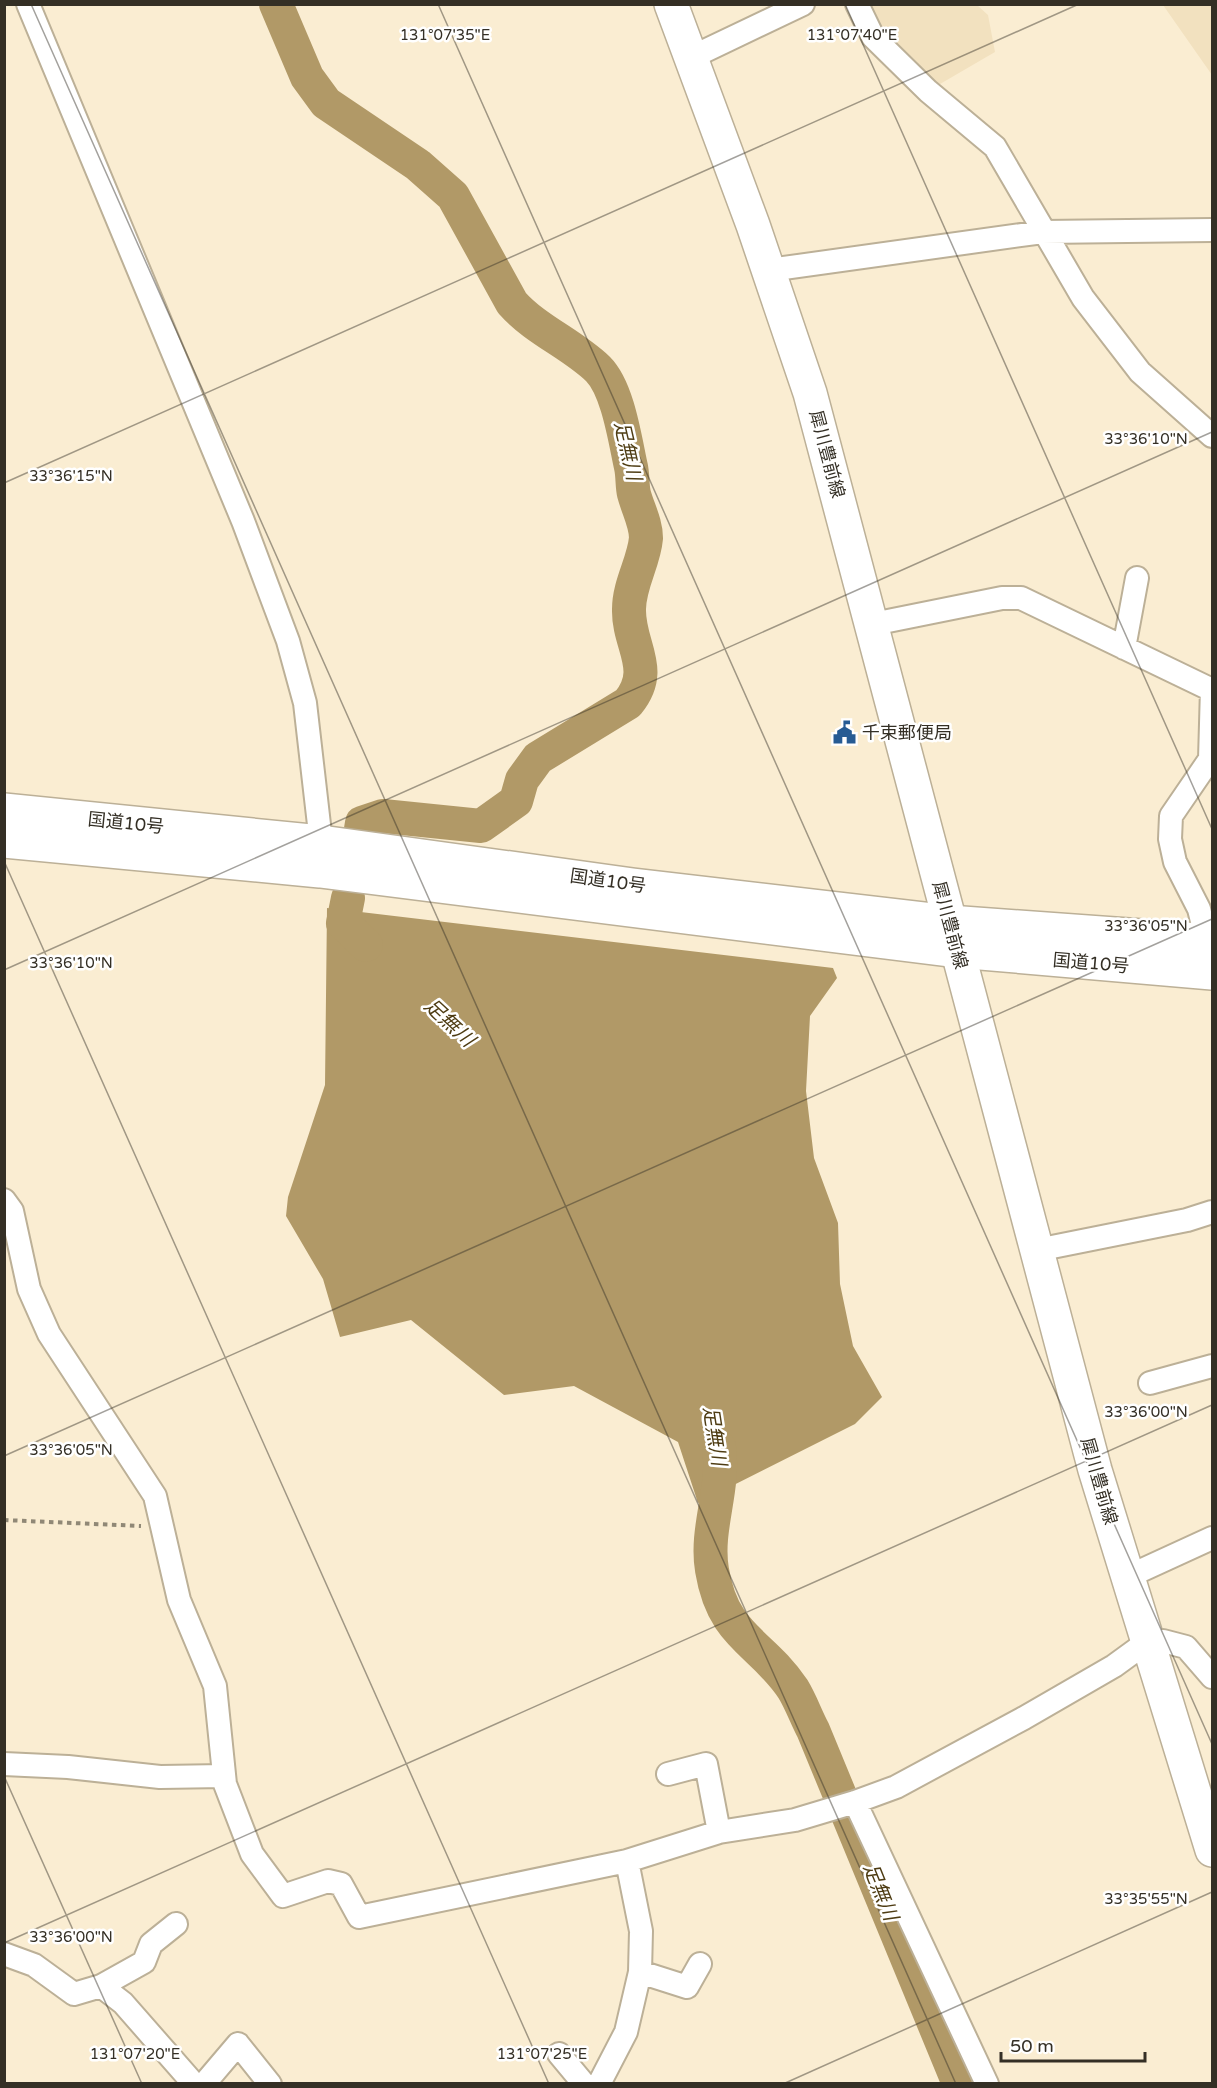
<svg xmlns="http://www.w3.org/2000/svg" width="1217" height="2088" font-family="'Varela Round','Noto Sans JP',sans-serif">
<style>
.built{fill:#f2e1bf}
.water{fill:#b19967}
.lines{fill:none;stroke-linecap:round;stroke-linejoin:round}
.river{stroke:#b19967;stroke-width:34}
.street-casing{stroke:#bcb097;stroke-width:26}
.primary-casing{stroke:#bcb097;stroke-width:36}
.highway-casing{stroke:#bcb097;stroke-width:36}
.path{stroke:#908876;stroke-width:4;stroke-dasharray:4.5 4.5;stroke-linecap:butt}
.street{stroke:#fff;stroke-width:22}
.primary{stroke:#fff;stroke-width:33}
.highway{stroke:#fff;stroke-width:33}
.ticks{fill:none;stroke:#342f25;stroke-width:1.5;stroke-opacity:0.45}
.labels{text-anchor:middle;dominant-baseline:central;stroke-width:5;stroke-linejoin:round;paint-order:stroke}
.street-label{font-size:18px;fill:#342f25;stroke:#fff}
.poi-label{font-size:18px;fill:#342f25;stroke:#fff;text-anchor:start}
.water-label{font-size:20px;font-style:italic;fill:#4e3c13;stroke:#fff}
.ticks-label{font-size:15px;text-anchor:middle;fill:#342f25;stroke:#fff;stroke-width:5;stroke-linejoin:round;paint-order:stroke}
</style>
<rect width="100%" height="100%" fill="#faedd2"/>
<path class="built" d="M857,5h120l11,10 7,37 -67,39z
M1163,5h49v70z"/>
<path class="water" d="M327,908l506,60 4,10 -27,38 -4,75 8,67 24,65 2,61 13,62 29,51 -27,27 -157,79 -20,-61 -104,-56 -70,9 -93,-75 -71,17 -17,-58 -37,-63 2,-19 37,-112z"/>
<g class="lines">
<path class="river" d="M276,4l31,73 19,26 92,62 35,31 59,107c24,27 60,41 86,66 20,20 27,71 33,98 2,9 1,19 3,27 4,15 12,29 12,44 -2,24 -17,46 -17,71 -1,37 27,60 -1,94l-90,55 -16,22 -6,21 -35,25 -98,-10 -21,7 -1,6
M348,898l-5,25 23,22
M719,1447c6,42 -14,82 -7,123 11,68 49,71 81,119 8,13 13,28 20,41l146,354"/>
<defs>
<path id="street" d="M28,4l215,517 45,120 17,62 16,139
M857,4l16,33 55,54 67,56 88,151 57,74 72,64
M690,58l113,-54
M769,270l274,-38 169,-2
M873,624l129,-26h19l191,92
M1124,648l13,-70
M1208,951l-9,-11 4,-15 -4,-16 -24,-47 -5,-23 1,-23 39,-57 2,-71
M4,1200l8,11 17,78 20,45 106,162 24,104 36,86 10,98 27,70 31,42 45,-15 13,3 18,33 268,-56 92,-29 76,-12 60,-18 41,-15 128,-69 90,-52 33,-24 16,-1 23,6 26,30
M1037,1250l150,-30 25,-8
M1150,1383l62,-17
M1127,1577l85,-39
M4,1764l64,3 92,10 64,-1
M668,1774l38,-10 13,68
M855,1802l132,282
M4,1954l30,11 40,29 27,-8 43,-24 7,-18 25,-20
M640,1972l47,15 13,-23
M101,1986l22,17 71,81
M559,2054l25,30
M204,2084l34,-40 32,40
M599,2084l27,-52 14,-60 1,-41 -14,-70"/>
<path id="primary" d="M671,4l82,221 57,168 285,1077 117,380"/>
<path id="highway" d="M4,810l317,32 312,43 316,37 263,19
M4,841l316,30 637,80 255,22"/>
</defs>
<use href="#street" class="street-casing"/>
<use href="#primary" class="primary-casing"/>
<use href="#highway" class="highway-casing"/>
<path class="path" d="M4,1520l137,6"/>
<use href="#street" class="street"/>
<use href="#primary" class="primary"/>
<use href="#highway" class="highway"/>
</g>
<path class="ticks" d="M31,4l925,2080M438,4l774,1740M845,4l367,825M4,483l1075,-479M4,861l545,1223M4,970l1208,-538M4,1456l1208,-537M4,1776l138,308M4,1943l1208,-538M783,2084l429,-192"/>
<defs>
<symbol id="civic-bare" viewBox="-9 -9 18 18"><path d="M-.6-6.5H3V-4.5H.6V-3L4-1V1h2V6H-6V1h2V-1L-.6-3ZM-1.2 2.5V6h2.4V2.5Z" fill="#265b93" stroke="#fff" stroke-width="2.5" paint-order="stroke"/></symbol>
</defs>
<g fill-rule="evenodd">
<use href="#civic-bare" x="828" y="716" width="33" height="33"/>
</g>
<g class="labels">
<g class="street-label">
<text transform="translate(827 454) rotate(75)">犀川豊前線</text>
<text transform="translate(126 823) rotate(6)">国道10号</text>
<text transform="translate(608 881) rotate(8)">国道10号</text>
<text transform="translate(950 925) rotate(75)">犀川豊前線</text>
<text transform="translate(1091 963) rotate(5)">国道10号</text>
<text transform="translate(1099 1481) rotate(74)">犀川豊前線</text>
</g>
<g class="poi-label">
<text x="862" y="733">千束郵便局</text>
</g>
<g class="water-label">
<text transform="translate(627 451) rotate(77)">足無川</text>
<text transform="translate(449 1023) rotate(43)">足無川</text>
<text transform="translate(714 1436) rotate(81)">足無川</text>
<text transform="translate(880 1892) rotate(68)">足無川</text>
</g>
</g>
<g class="ticks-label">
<text x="852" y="40">131°07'40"E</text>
<text x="445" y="40">131°07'35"E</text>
<text x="1146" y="444">33°36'10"N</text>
<text x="71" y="481">33°36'15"N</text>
<text x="1146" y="931">33°36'05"N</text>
<text x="71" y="968">33°36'10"N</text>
<text x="1146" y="1417">33°36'00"N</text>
<text x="71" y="1455">33°36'05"N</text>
<text x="1146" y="1904">33°35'55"N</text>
<text x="71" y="1942">33°36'00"N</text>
<text x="135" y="2059">131°07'20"E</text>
<text x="542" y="2059">131°07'25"E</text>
</g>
<rect width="1217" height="2088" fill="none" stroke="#342f25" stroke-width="12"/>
<path d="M1001 2052v9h144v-9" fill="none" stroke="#342f25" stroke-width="3"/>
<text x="1010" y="2052" font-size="18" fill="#342f25" stroke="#ffffff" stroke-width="4.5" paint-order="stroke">50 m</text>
</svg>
